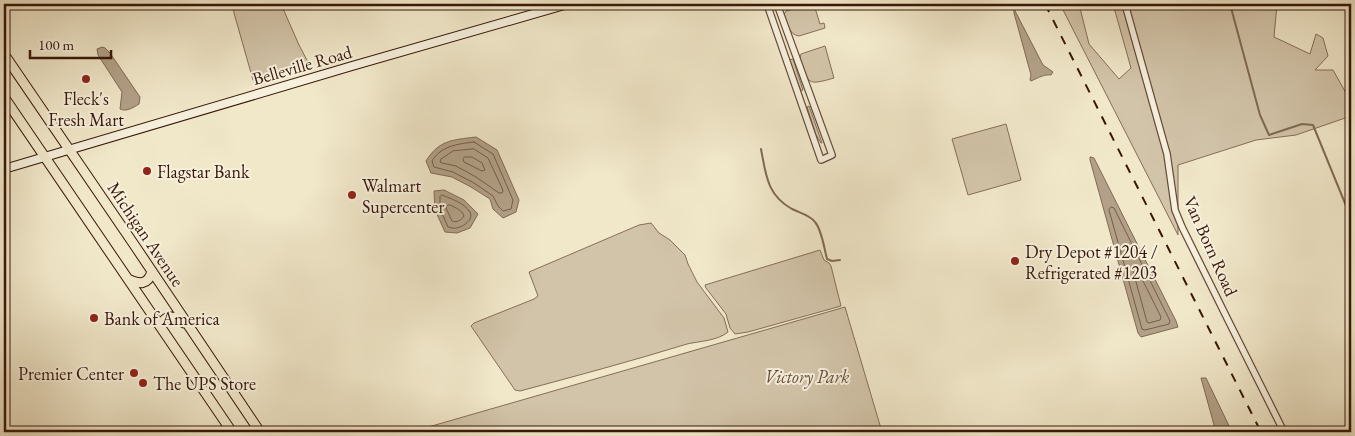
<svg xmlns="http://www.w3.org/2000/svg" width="1355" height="436" font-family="'EB Garamond',serif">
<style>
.green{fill:#d2c4a9;stroke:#856e58}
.water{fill:#b2a188;stroke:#816a55}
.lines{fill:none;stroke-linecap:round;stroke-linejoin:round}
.shore{stroke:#755c48;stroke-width:1}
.stream{stroke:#816a55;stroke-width:2}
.street-casing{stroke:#664b38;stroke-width:8}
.secondary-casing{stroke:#381708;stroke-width:10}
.primary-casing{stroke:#381708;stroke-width:11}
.street{stroke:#f6f0dd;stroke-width:5.5}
.secondary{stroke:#f6f0dd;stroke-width:8}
.primary{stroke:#f1e8ca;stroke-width:9}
.rail{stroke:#381708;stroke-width:2;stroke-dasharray:9 9;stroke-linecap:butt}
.poi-dot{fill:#8f2418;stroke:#f6f0dd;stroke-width:2}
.labels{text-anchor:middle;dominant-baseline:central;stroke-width:4;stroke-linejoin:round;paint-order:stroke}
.street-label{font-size:18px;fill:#381708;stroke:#f6f0dd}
.poi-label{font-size:18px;fill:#381708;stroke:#f6f0dd;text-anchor:start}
.park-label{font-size:18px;font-style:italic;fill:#664b38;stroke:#f6f0dd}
</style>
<rect width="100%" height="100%" fill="#f1e8ca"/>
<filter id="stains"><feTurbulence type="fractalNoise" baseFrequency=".004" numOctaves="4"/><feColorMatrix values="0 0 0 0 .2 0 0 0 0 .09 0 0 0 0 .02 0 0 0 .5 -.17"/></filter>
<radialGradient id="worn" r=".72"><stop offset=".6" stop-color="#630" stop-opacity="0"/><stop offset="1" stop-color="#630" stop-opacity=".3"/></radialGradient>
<path class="green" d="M233,4h48l18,41 10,19 -56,16 -19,-67z
M813,4h6l1,3 -5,1 5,16 4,-1 1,5 -26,8c-10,-1 -12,-13 -15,-22l2,-3z
M1060,4h19l10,40 30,35 12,-11 -18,-64h164l-3,33 36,17 6,-20 7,4 5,18 -13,14h18l18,32v14l-55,19 -40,5 -78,25v70z
M825,46l9,32c-28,8 -25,6 -34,-20l1,-4z
M793,59l10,31 -2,1 -12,-31z
M809,106l13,37h-1l-5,-8 -9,-28z
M1006,124l15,56 -53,15 -16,-56z
M651,223l8,10 11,7 15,15 3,9 9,18 27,36 4,14c-11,9 -28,9 -41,12 -55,17 -111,32 -167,47l-5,-1 -44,-64 3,-3 60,-24 4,-3 -9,-24 110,-47z
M820,250l4,10 5,3 2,3 10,40 -93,26 -13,2 -5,-6 -4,-14 -20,-26 -1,-3z
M845,307l37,125h-471z"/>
<path class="water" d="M1014,9l29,56 10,7 -2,3c-7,-1 -13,3 -20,6l-1,-1 1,-5 -17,-62z
M102,47l3,1 5,5 30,44 -1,7c-6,4 -13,8 -19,5l2,-17 -24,-37 -1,-6z
M476,137l21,13 22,50 -3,12 -13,6 -10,-9 -3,-10 -19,-12 -19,-10 -21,-4 -5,-12c13,-21 26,-21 50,-24z
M1091,157l3,1 82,163 2,6 -37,10 -3,-4 -48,-173v-3z
M444,190l20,10 14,14 -8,14 -13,5 -12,-1 -10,-22 -1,-19z
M1201,378h5l26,54h-16z"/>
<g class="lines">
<path class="shore" d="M474,142l19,12 20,46 -2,9 -8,2 -5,-5 -5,-10 -19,-13 -21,-11 -19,-5 -2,-6c9,-15 25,-17 42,-19z
M474,149l14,9 14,30 1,3 -1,2h-3l-23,-16 -20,-11 -14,-3 -2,-1 1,-3 12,-8z
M465,157h7l10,6 3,7 -3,1 -18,-9 -1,-3z
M442,195c10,4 22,8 28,17 4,8 -7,15 -14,16 -2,1 -6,-1 -8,-1l-8,-18v-12z
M450,205c6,3 12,5 14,11 -2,4 -8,7 -12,5l-6,-13 1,-2z
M1111,207l3,1 56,113 -1,3 -24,6 -3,-1 -33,-119z
M1134,268l3,1 24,48 -1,3 -11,3 -2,-1 -14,-51z"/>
<path class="stream" d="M1230,4l30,111 9,20 33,-11 11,1 38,93
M761,149c5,26 6,46 31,60 8,4 18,6 23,13 7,8 9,26 12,37l5,2 8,-1"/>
<defs>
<path id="street" d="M767,4l54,156 11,-5 -55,-151
M1125,4l42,150 8,56 7,17 45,91 57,114"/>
<path id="secondary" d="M4,169l348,-103 216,-62"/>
<path id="primary" d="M4,54l131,192 125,186
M4,97c76,112 153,223 228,335
M128,279c11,5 20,7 24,-8
M160,325c8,-12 14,-9 24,-2"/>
</defs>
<use href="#street" class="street-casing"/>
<use href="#secondary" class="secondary-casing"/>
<use href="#primary" class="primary-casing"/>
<use href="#street" class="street"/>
<use href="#secondary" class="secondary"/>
<use href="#primary" class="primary"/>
<path class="rail" d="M1045,4l216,428"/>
</g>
<g class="poi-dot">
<circle cx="86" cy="79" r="5"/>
<circle cx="147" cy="171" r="5"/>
<circle cx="352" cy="195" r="5"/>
<circle cx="1015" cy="261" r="5"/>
<circle cx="94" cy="318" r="5"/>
<circle cx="134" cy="373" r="5"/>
<circle cx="143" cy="383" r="5"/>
</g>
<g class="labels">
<g class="street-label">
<text transform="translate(302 65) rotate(-16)">Belleville Road</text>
<text transform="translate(146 234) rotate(56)">Michigan Avenue</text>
<text transform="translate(1211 246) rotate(66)">Van Born Road</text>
</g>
<g class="poi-label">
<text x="86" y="98" text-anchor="middle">Fleck's<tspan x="86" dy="21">Fresh Mart</tspan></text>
<text x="157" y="171">Flagstar Bank</text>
<text x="362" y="185">Walmart<tspan x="362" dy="21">Supercenter</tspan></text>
<text x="1025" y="251">Dry Depot #1204 /<tspan x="1025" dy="21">Refrigerated #1203</tspan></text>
<text x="104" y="318">Bank of America</text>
<text x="124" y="373" text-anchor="end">Premier Center</text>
<text x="153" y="383">The UPS Store</text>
</g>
<g class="park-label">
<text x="807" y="376">Victory Park</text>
</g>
</g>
<rect width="1355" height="436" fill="none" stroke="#f1e8ca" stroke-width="20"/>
<rect x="5" y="5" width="1345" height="426" fill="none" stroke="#381708" stroke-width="2.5"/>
<rect x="10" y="10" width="1335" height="416" fill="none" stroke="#381708"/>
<path d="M30 50v8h81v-8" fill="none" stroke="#381708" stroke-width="2.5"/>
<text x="38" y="50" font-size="15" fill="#381708" stroke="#f6f0dd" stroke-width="4" paint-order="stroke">100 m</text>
<rect width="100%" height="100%" filter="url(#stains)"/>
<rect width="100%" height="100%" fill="url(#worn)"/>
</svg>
